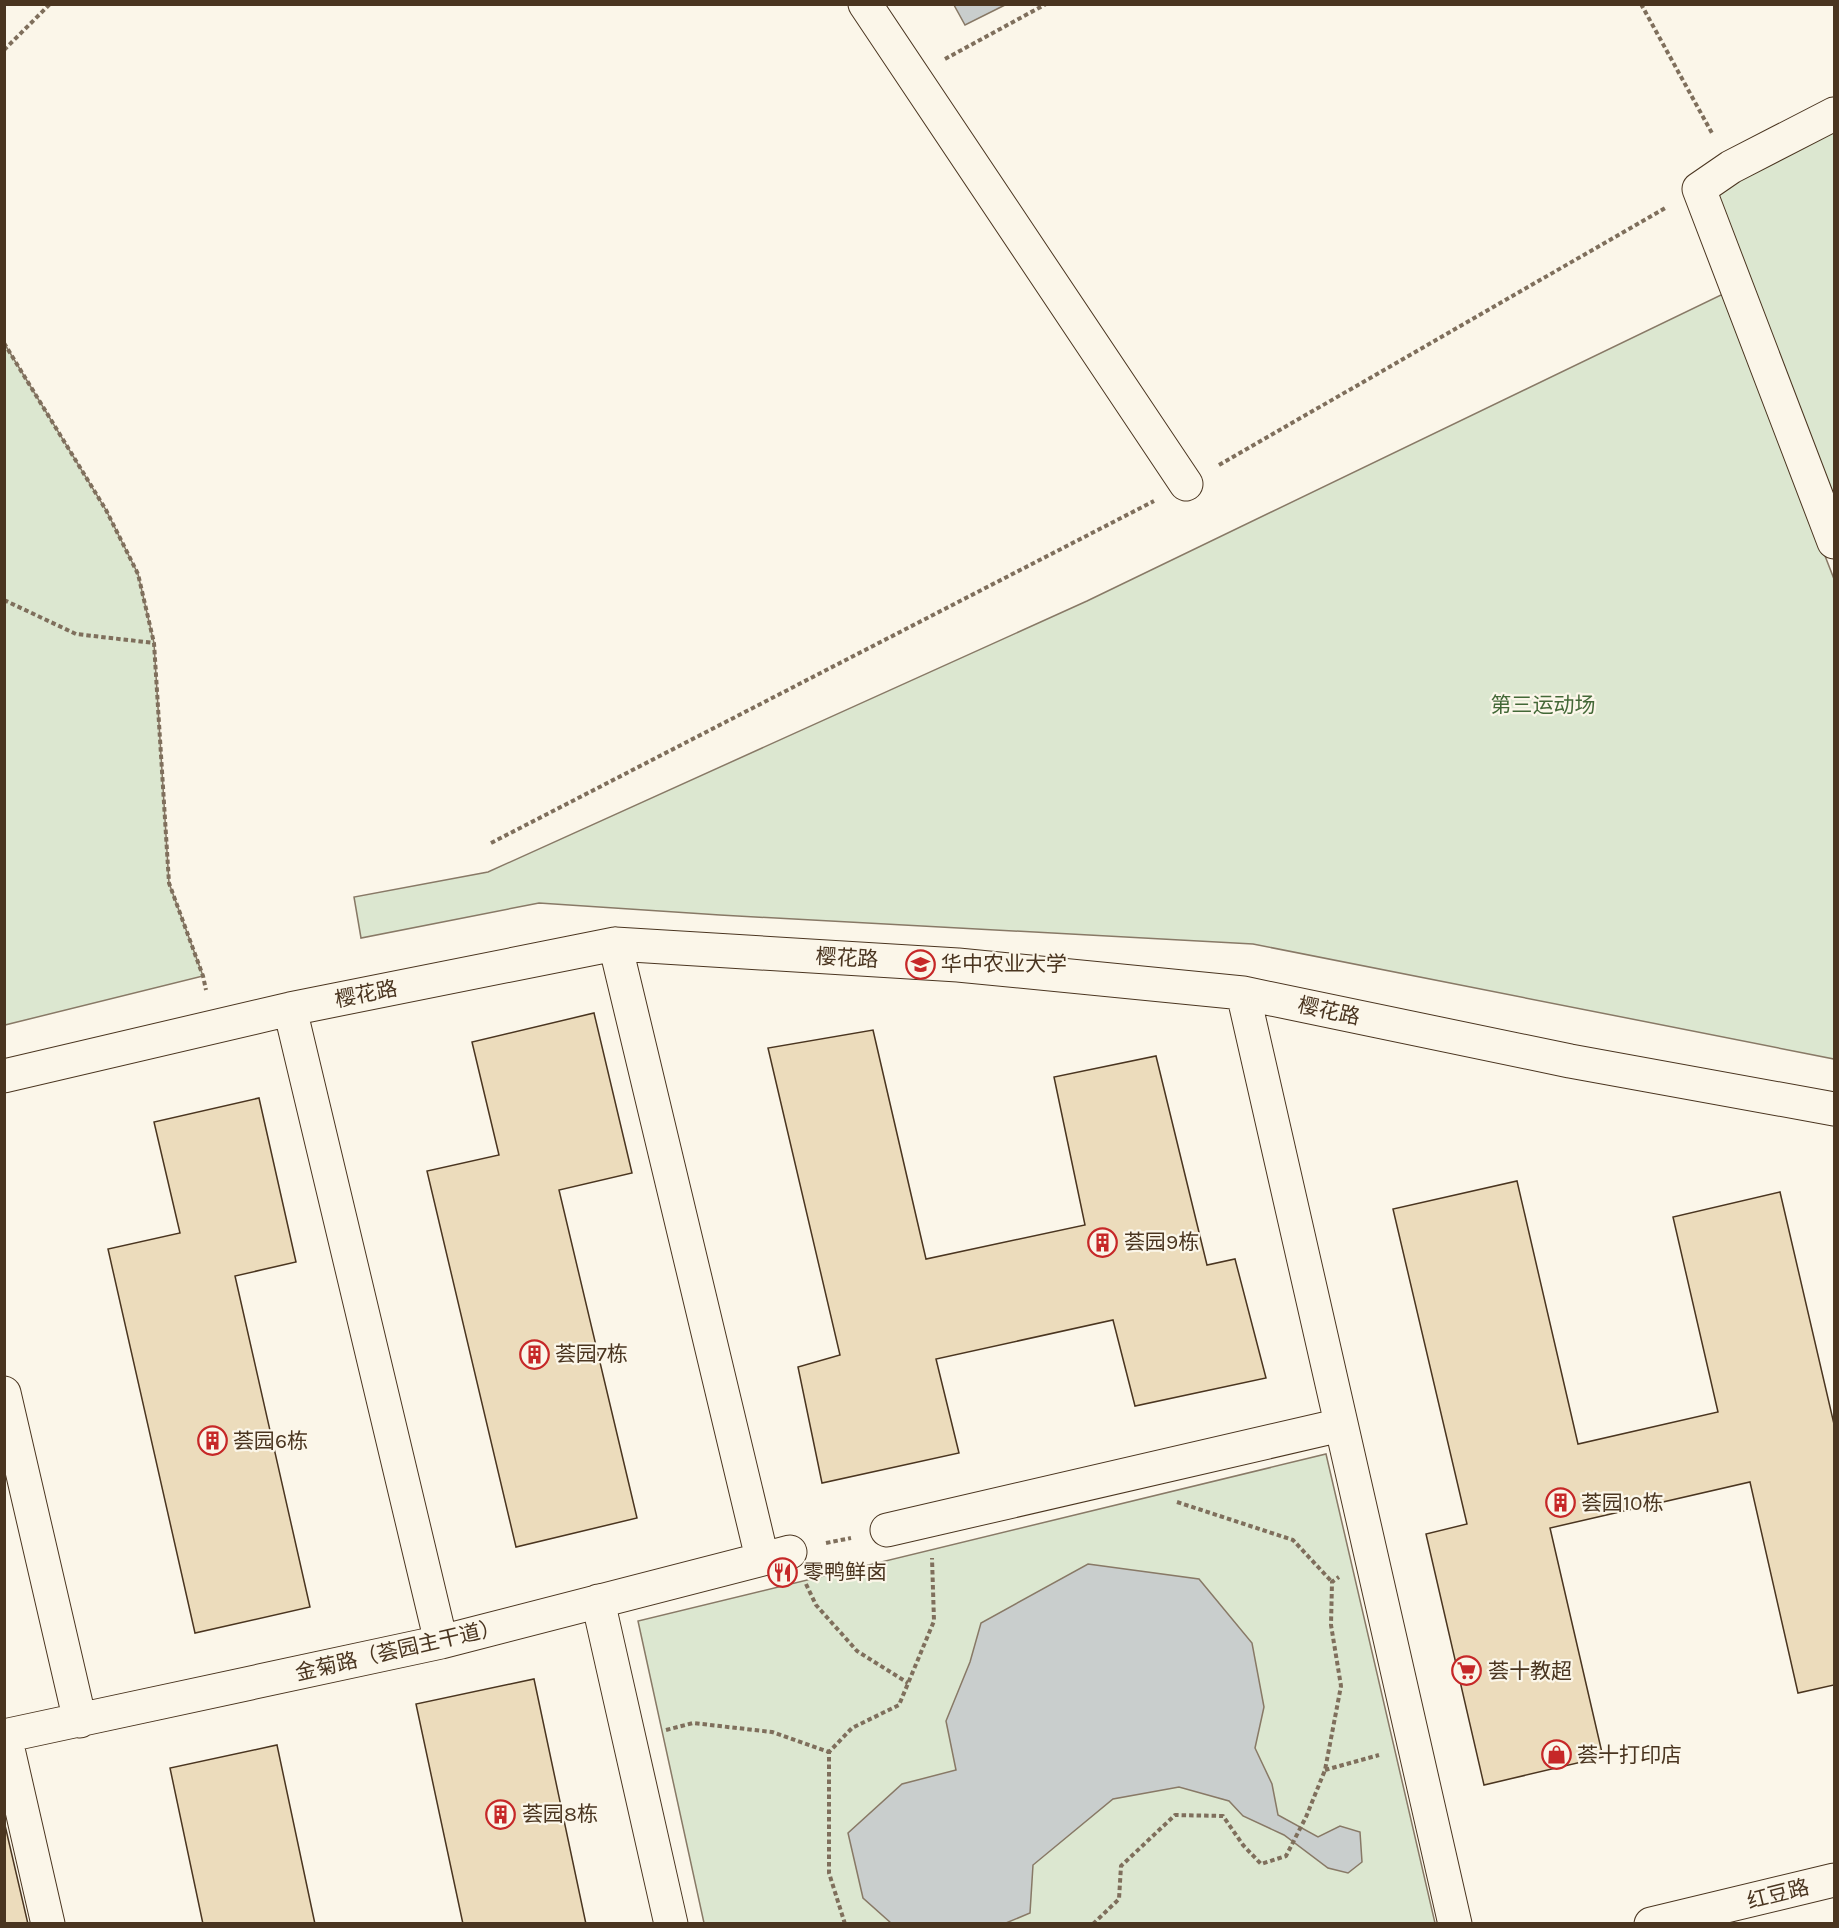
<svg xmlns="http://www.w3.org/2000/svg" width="1839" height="1928" font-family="Karla,'Noto Sans SC',sans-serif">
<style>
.green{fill:#dce7d0;stroke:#887966;stroke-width:1.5}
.water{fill:#c9cecd;stroke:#887966;stroke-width:1.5}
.building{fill:#ecdcbc;stroke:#4a3520;stroke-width:1.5}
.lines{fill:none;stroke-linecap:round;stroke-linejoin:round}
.minor-casing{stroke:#4a3520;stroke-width:35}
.path{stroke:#7f6f5c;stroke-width:4;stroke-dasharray:4.5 3;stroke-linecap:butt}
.minor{stroke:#fbf6e9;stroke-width:33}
.labels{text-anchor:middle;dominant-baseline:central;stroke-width:4.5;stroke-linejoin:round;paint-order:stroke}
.park-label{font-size:21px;fill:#436837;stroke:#fbf6e9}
.street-label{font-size:21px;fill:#4a3520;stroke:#fbf6e9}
.poi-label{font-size:21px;fill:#4a3520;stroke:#fbf6e9;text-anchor:start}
</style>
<rect width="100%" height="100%" fill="#fbf6e9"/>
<path class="green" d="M1834,114v428l-135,-353z
M1723,294l111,285v480l-581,-115 -533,-29 -181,-12 -178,35 -7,-41 134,-25 599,-271z
M4,343l102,167 32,64 16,69 15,240 34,93 -198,49z
M1326,1454l109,469h-731l-66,-302z"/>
<path class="water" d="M954,5h51l-40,20z
M1088,1564l111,15 53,64 12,64 -9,41 17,36 6,31 40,22 22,-11 20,6 2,30 -14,11 -20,-5 -44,-33 -41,-19 -14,-15 -50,-14 -66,12 -80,66 -3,48 -24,10h-115l-28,-25 -15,-65 54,-49 54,-14 -10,-49 24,-59 11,-39z"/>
<path class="building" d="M594,1013l38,160 -73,17 78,328 -121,29 -89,-376 72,-16 -27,-113z
M873,1030l53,229 159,-34 -31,-148 102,-21 51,209 28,-6 31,119 -131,28 -22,-86 -177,39 23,94 -137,30 -24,-116 42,-12 -72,-307z
M259,1098l37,164 -61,14 75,331 -115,26 -87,-384 72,-16 -26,-111z
M1517,1181l61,263 140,-32 -45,-195 107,-25 54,232v261l-36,8 -48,-211 -200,46 53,229 -119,28 -58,-251 41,-10 -74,-315z
M534,1679l52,245h-123l-47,-220z
M277,1745l38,179h-112l-33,-156z
M4,1821l24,103h-24z"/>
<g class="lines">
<defs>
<path id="minor" d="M865,4l321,480
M1834,114l-103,53 -32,22 135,353
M615,944l147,614
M1243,993l212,931
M290,1009l151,633
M4,1076l286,-67 325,-65 343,21 285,28 327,68 264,48
M4,1393l76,328
M887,1530l454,-105
M598,1601l73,323
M4,1736l437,-94 349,-90
M5,1736l43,188
M1651,1924l183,-44"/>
</defs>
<use href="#minor" class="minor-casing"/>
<path class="path" d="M1641,4l72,131
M4,50l46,-46
M945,59l101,-55
M4,343l102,167 32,64 16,69 15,240 34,93 3,14
M1219,465l448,-258
M4,600l72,34 78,9
M491,843l663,-342
M1177,1502l116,38 39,42
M826,1543l25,-5
M806,1584l10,21 41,46 51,32
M666,1730l27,-7 79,9 57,20
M1325,1770l54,-15
M845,1924l-16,-51v-121l23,-24 47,-23 35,-84 -2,-63
M1093,1924l26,-25 2,-33 54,-51 48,1 20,29 18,19 25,-8 20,-39 19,-47 16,-84 -10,-61 1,-43 7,-5"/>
<use href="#minor" class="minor"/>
</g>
<defs>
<symbol id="university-ring" viewBox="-11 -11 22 22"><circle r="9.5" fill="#fbf6e9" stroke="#c62828" stroke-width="1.5"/><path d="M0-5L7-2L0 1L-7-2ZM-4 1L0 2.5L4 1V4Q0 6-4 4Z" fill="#c62828"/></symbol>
<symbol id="building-ring" viewBox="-11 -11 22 22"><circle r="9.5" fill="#fbf6e9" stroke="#c62828" stroke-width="1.5"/><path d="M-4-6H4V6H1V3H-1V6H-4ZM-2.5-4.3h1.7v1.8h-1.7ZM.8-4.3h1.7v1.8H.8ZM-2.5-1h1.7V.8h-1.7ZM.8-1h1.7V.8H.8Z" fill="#c62828"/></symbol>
<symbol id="restaurant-ring" viewBox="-11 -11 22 22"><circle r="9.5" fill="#fbf6e9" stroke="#c62828" stroke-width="1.5"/><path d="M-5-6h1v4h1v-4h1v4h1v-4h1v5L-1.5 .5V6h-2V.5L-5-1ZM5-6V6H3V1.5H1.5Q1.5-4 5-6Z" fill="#c62828"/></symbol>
<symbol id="supermarket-ring" viewBox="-11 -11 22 22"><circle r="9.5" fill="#fbf6e9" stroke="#c62828" stroke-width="1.5"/><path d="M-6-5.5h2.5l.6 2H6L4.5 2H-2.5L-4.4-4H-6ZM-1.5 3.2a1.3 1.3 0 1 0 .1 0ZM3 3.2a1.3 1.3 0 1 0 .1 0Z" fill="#c62828"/></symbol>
<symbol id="shop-ring" viewBox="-11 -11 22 22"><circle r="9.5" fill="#fbf6e9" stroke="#c62828" stroke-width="1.5"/><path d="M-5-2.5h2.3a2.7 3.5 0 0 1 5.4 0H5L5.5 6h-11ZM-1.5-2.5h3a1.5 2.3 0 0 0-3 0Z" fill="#c62828"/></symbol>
</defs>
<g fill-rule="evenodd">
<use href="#university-ring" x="904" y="948" width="33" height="33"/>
<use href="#building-ring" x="1086" y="1226" width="33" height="33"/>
<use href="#building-ring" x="518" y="1338" width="33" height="33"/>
<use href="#building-ring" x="196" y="1424" width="33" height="33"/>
<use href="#building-ring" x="1544" y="1486" width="33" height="33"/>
<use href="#restaurant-ring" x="766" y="1556" width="33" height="33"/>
<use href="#supermarket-ring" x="1450" y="1654" width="33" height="33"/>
<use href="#shop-ring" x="1540" y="1738" width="33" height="33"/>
<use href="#building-ring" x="484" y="1798" width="33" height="33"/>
</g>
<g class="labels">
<g class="park-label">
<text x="1543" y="705">第三运动场</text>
</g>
<g class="street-label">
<text transform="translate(847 958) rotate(3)">樱花路</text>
<text transform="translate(366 994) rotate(-11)">樱花路</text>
<text transform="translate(1329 1011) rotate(12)">樱花路</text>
<text transform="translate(398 1650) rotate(-13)">金菊路（荟园主干道）</text>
<text transform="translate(1778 1894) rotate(-14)">红豆路</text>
</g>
<g class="poi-label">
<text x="941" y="964">华中农业大学</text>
<text x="1124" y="1242">荟园9栋</text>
<text x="555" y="1354">荟园7栋</text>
<text x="233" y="1441">荟园6栋</text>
<text x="1581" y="1503">荟园10栋</text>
<text x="803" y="1572">零鸭鲜卤</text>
<text x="1488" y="1671">荟十教超</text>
<text x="1577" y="1755">荟十打印店</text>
<text x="522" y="1814">荟园8栋</text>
</g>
</g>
<rect width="1839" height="1928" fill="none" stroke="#4a3520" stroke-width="12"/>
</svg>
